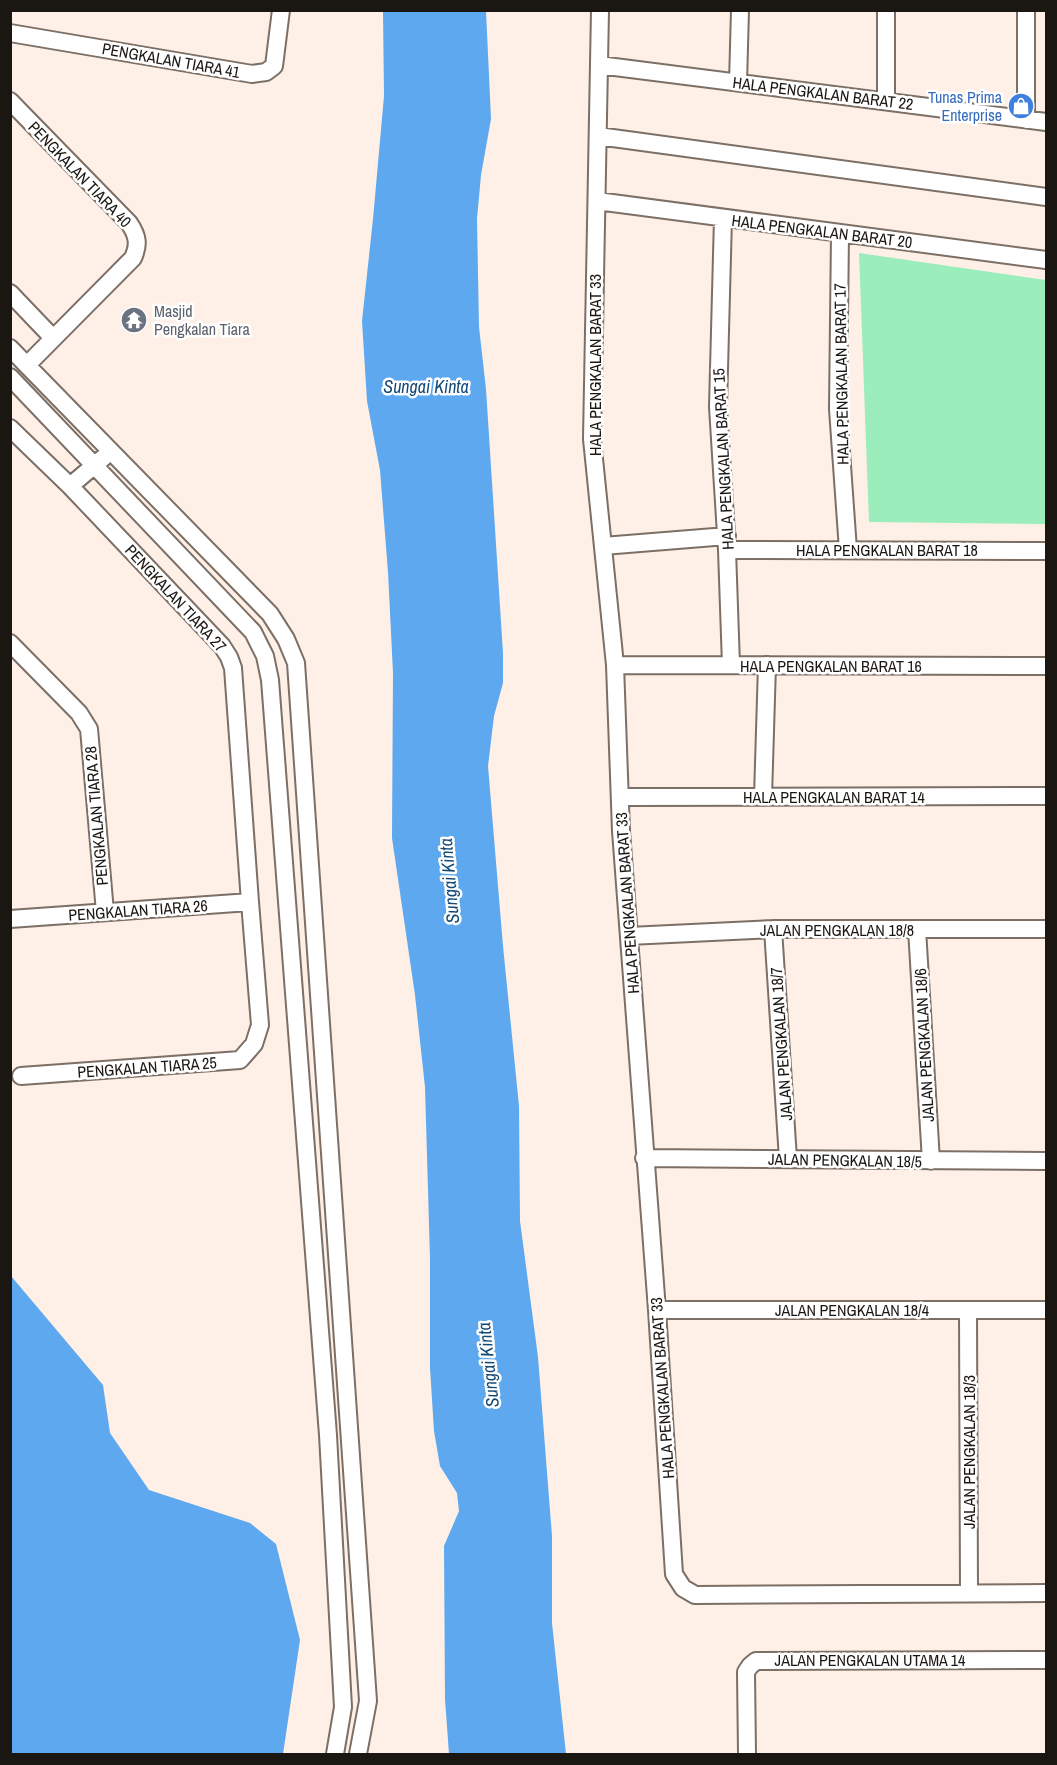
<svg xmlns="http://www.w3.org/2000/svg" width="1057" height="1765" font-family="'Archivo Narrow',sans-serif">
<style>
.green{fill:#9cedbc}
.water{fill:#5da8ef}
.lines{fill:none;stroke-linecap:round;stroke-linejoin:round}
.minor-casing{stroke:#7b6f66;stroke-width:20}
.minor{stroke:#fff;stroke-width:16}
.labels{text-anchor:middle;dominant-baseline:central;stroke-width:5;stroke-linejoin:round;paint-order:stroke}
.street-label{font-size:16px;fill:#1a1612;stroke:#fff}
.shop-label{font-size:16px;fill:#366cbe;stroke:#fff;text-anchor:end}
.worship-label{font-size:16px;fill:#5b616d;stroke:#fff;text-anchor:start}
.water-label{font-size:18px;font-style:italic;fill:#134977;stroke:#fff}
</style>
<rect width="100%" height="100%" fill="#fef0e6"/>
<path class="green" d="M859,253l187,27v244l-177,-2z"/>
<path class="water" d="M383,11h103l5,108 -10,56 -4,44 2,108 7,62 17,264v30l-9,33 -6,50 15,180 16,160 1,115 18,136 14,179v87l14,131h-117l-4,-55 -1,-153 15,-35 -2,-18 -17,-27 -6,-35 -4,-63v-109l-5,-172 -10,-92 -23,-157 1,-165 -5,-101 -8,-102 -13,-69 -5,-80 11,-102 11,-123z
M11,1276l92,109 7,48 39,57 101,33 26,21 24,96 -17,114h-272z"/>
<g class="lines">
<defs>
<path id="minor" d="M600,10l-8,429 23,226 6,166 36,479 17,264 9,14 12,7 351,-2
M10,33l242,41 14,-2 8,-6 7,-56
M599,65l447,57
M738,83l2,-73
M10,101l119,122c9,13 10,22 4,35l-106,107
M886,101v-91
M1026,120v-110
M598,136l448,61
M597,201l449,59
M723,218l-5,189 9,143 4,115
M840,233l-2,176 10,141
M10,293l43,45
M10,348l260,266 16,25 10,24 72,1038 -10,53
M10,377l243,255 12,24 5,24 58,755 15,272 -8,47
M10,428l60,58 152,160 7,11 4,11 17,234 -240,17
M70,486l33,-28
M603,546l124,-10
M727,550l319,1
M10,643l69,70 10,16 16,183
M615,665l431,1
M621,797l425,-1
M763,797l4,-132
M773,929l15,230
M917,929l14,232
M629,936l144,-7h273
M21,1076l219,-16 14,-16 6,-19 -10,-123
M644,1158l402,3
M657,1310h389
M968,1310l1,283
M747,1754l-1,-82 4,-6 6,-5 290,-1"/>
</defs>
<use href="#minor" class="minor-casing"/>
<use href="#minor" class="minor"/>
</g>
<defs>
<symbol id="shop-disc" viewBox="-11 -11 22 22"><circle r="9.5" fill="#3f7fe0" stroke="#fff"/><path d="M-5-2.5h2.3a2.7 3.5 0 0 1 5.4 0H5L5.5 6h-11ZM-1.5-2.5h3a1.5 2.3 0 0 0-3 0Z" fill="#fff"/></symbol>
<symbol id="temple-disc" viewBox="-11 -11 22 22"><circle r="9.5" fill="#6b7280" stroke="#fff"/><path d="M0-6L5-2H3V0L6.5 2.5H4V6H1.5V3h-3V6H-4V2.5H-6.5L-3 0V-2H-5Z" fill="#fff"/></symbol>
</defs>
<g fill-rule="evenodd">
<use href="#shop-disc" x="1006" y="91" width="30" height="30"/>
<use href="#temple-disc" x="119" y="305" width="30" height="30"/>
</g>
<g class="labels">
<g class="street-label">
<text transform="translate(171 60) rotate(10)">PENGKALAN TIARA 41</text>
<text transform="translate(823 93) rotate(7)">HALA PENGKALAN BARAT 22</text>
<text transform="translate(80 174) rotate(46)">PENGKALAN TIARA 40</text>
<text transform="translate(822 231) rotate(7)">HALA PENGKALAN BARAT 20</text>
<text transform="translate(595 365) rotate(-90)">HALA PENGKALAN BARAT 33</text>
<text transform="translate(841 374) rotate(-91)">HALA PENGKALAN BARAT 17</text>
<text transform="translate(723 459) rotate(-93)">HALA PENGKALAN BARAT 15</text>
<text x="887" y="550">HALA PENGKALAN BARAT 18</text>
<text transform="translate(176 598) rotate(47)">PENGKALAN TIARA 27</text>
<text x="831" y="666">HALA PENGKALAN BARAT 16</text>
<text x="834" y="797">HALA PENGKALAN BARAT 14</text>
<text transform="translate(96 816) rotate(-95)">PENGKALAN TIARA 28</text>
<text transform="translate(627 903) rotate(-94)">HALA PENGKALAN BARAT 33</text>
<text transform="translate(138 910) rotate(-4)">PENGKALAN TIARA 26</text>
<text x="837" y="930">JALAN PENGKALAN 18/8</text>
<text transform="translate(781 1044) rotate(-94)">JALAN PENGKALAN 18/7</text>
<text transform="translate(924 1045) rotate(-93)">JALAN PENGKALAN 18/6</text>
<text transform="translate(147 1067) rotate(-4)">PENGKALAN TIARA 25</text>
<text transform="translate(845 1160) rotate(1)">JALAN PENGKALAN 18/5</text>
<text x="852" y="1310">JALAN PENGKALAN 18/4</text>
<text transform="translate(662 1388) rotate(-94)">HALA PENGKALAN BARAT 33</text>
<text transform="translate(969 1452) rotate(-90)">JALAN PENGKALAN 18/3</text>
<text x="870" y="1660">JALAN PENGKALAN UTAMA 14</text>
</g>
<g class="shop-label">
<text x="1002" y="97">Tunas Prima<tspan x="1002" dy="18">Enterprise</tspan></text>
</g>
<g class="worship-label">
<text x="154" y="311">Masjid<tspan x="154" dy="18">Pengkalan Tiara</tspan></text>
</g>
<g class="water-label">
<text x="426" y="386">Sungai Kinta</text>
<text transform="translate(449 881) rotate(-95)">Sungai Kinta</text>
<text transform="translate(488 1365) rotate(-96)">Sungai Kinta</text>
</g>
</g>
<rect width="1057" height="1765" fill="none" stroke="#1a1612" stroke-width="24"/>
</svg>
